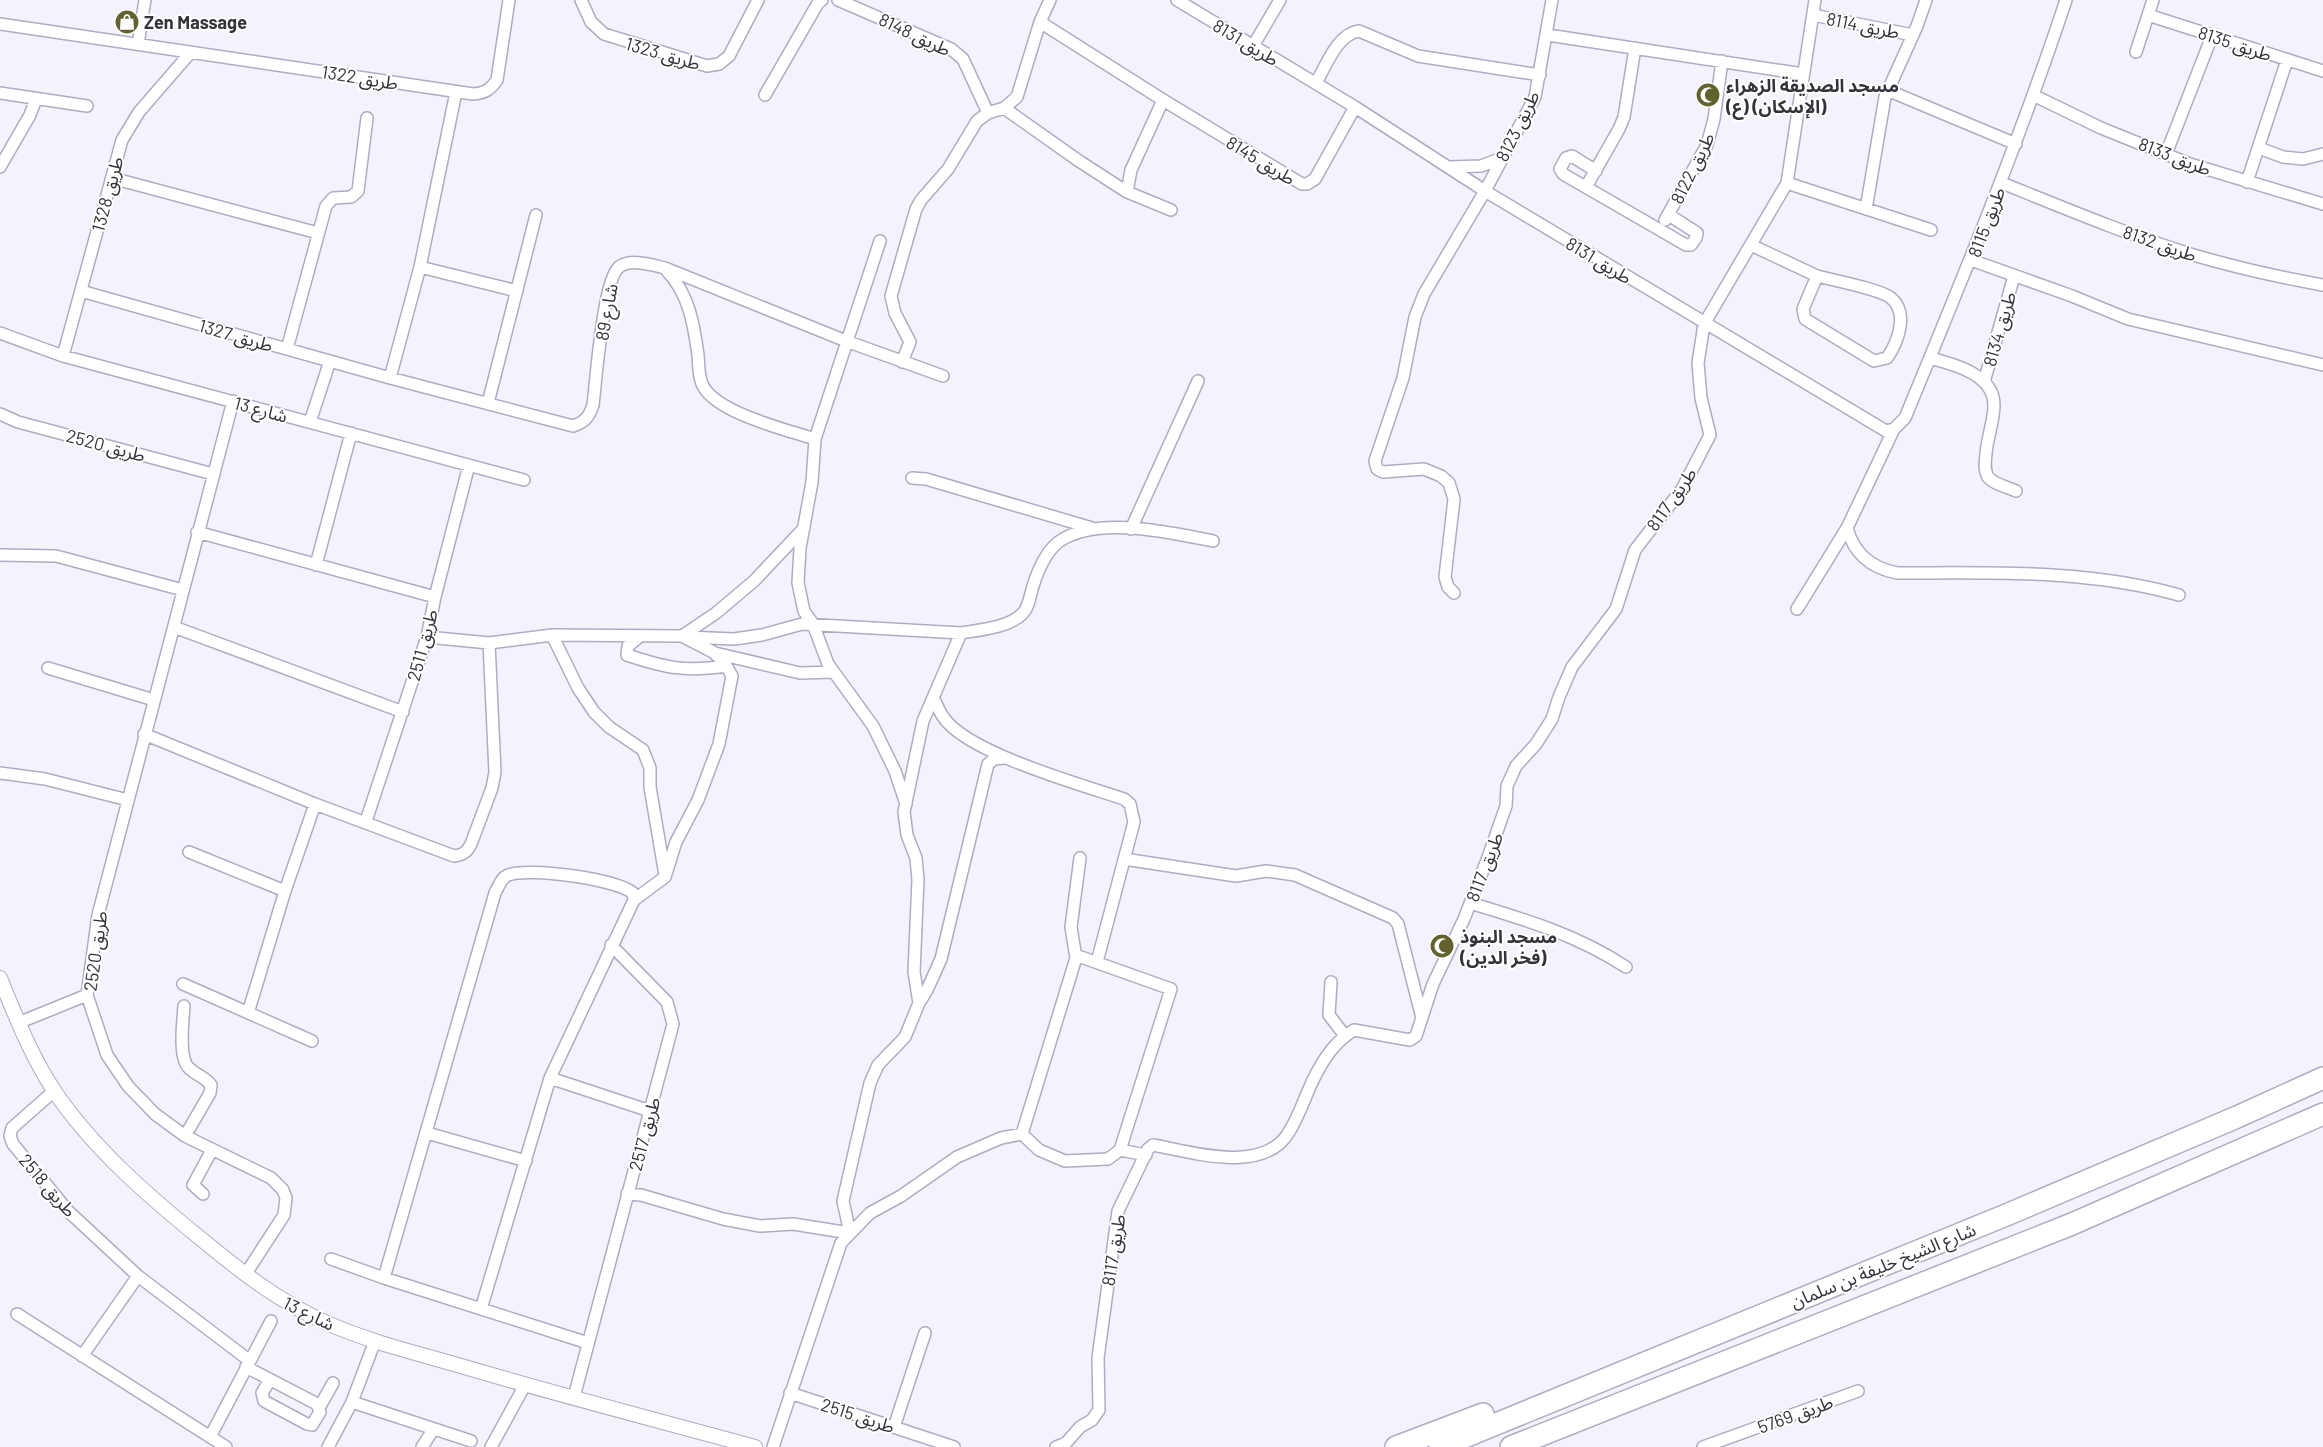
<svg xmlns="http://www.w3.org/2000/svg" width="2323" height="1447" font-family="Barlow,'Noto Sans Arabic',sans-serif">
<style>
.lines{fill:none;stroke-linecap:round;stroke-linejoin:round}
.minor-casing{stroke:#b1aac3;stroke-width:14}
.tertiary-casing{stroke:#b1aac3;stroke-width:16}
.motorway-casing{stroke:#b1aac3;stroke-width:24}
.minor{stroke:#fff;stroke-width:11}
.tertiary{stroke:#fff;stroke-width:14}
.motorway{stroke:#fff;stroke-width:21}
.labels{text-anchor:middle;dominant-baseline:central;stroke-width:4;stroke-linejoin:round;paint-order:stroke}
.poi-label{font-size:18px;font-weight:bold;fill:#35323c;stroke:#fff;text-anchor:start}
.street-label{font-size:18px;fill:#35323c;stroke:#fff}
</style>
<rect width="100%" height="100%" fill="#f5f2fd"/>
<g class="lines">
<defs>
<path id="minor" d="M581,0l10,22 13,12 103,32 12,-2 10,-8 29,-56
M838,0l113,49 12,10 25,54
M1177,0l178,107 130,84 401,240 8,-2 11,-11c57,-138 114,-276 161,-418
M1813,15l100,20
M2148,15l175,56
M1040,22l123,78 139,84h5l8,-5 40,-72
M0,24l473,70c12,-1 17,-4 24,-14l12,-80
M1548,35l255,39
M138,44l7,-44
M1253,46l27,-46
M2136,52l17,-52
M1316,83c10,-17 21,-49 43,-52l59,25 122,19
M1887,90l129,54
M0,93l87,13
M765,95l53,-92 4,-3
M2033,95l68,33 89,36 133,40
M1004,108l75,53 48,31 44,18
M2259,148l24,9 20,2 20,-5
M2166,154l46,-118
M0,167l30,-52 6,-16
M1449,167l32,-1 21,-8
M1596,171l-24,-15 -6,2 -6,11 3,5 123,71h5l5,-7 1,-5 -28,-18
M112,178l206,55
M2247,182l40,-122
M1787,183l144,47
M2002,183c62,25 124,51 188,71 44,13 88,23 133,31
M1586,187l33,-58 5,-12 11,-69
M1127,192l4,-22 32,-70
M1866,209l19,-112 32,-71 9,-26
M1665,220l42,-75 7,-26 8,-58
M880,241l-65,198 -3,43 -12,66 -2,35 6,28 9,13 15,40 45,62 22,45 11,33
M1751,245l66,31
M1971,260l101,36 56,23 195,46
M420,267l97,24
M667,271c22,23 27,54 31,84 1,10 0,22 5,31 14,27 84,44 112,53
M1817,276c15,4 63,13 74,22 18,15 7,44 -4,60l-13,3 -69,-42 -2,-10z
M81,291l309,87 183,48c12,-4 16,-9 20,-21 3,-24 10,-125 26,-138 12,-9 33,-2 46,1l181,73 97,35
M0,333l63,23 461,124
M287,349l39,-143 7,-8 18,-1 7,-6 9,-73
M63,356l59,-216 17,-28 52,-60
M1930,358c23,6 64,16 64,47 0,16 -7,33 -8,49 -1,8 -2,16 2,23 5,7 20,10 28,14
M902,362l8,-20 -15,-29 -4,-17 25,-87 5,-9 27,-31 29,-48 11,-8 16,-5 13,-11 23,-75 10,-22
M390,378l30,-111 36,-175
M1984,382l30,-106
M233,401l-135,514 -11,80 20,60 21,31 27,28 30,22 86,42 12,12 3,8 -2,17 -39,60
M488,403l48,-188
M0,414l18,8 195,52
M310,422l20,-61
M912,478l14,1 166,49
M1847,528c7,26 24,40 50,45 94,0 191,-4 282,22
M1131,529l67,-148
M197,532l238,65
M0,555l56,1 127,34
M316,565l35,-132
M1454,593l-6,-6 -3,-10 9,-78 -5,-16 -8,-7 -17,-7 -41,3 -6,-3 -2,-8 28,-83 12,-61 9,-23 61,-103 50,-94 17,-97
M1797,609l50,-81 47,-99
M174,627l229,85
M552,635l26,53 16,24 15,15 34,23 7,18v19l15,88
M640,636l-12,10 -1,9c39,13 58,17 99,11
M682,636l34,-23 38,-32 50,-53
M427,637l62,6 63,-8 130,1 31,16 11,10 8,14 -13,68 -21,56 -22,42 -11,35 -31,23 -84,178 -69,231
M687,637l47,2 28,-4 40,-11 159,9c18,-3 47,-5 61,-19 7,-6 8,-19 11,-28 5,-16 14,-38 30,-47 39,-23 108,-6 150,2
M715,653l85,20 34,-1
M48,668l106,32
M933,698c4,6 6,14 11,20 24,35 138,67 180,81l6,5 4,18 -37,140
M144,734l171,70 139,52c9,-1 13,-4 17,-12l21,-56 3,-16 -6,-129
M0,773l45,6 83,21
M366,821l61,-184 8,-40 34,-132
M189,852l96,39
M1124,859l112,17 30,-5 29,4 98,43 5,6 24,94
M1470,903c57,17 107,32 156,64
M1331,982l-2,33 16,21
M183,984l129,57
M919,1003l8,-13 14,-31 47,-195 6,-5 11,-1
M184,1006c-1,15 -6,52 5,62 7,7 16,9 22,17l-1,8 -25,43
M248,1013l37,-122 30,-87
M18,1023l69,-28
M550,1078l100,33
M54,1091l-42,37 -2,8 3,8 55,67 70,65 112,85
M427,1133l99,28
M1022,1134l54,-176 -5,-31 9,-69
M1120,1150l26,5
M203,1194l-10,-9 19,-35
M627,1194l14,1 82,24 37,7 33,-2 57,9 -7,-32 27,-118 8,-18 27,-28 14,-34 -5,-31 4,-92 -2,-22 -9,-23 -3,-23 19,-91 38,-88
M331,1259l53,19 204,65
M384,1278l111,-385c4,-7 6,-15 13,-18 21,-8 108,4 125,18l1,7
M17,1314l209,133
M82,1356l56,-80
M246,1367l71,37 3,8 -8,13 -5,-1 -43,-23 -2,-8 8,-13
M790,1393l164,54
M574,1397l99,-373 -6,-22 -56,-57
M352,1402l119,39
M319,1408l14,-25
M894,1427l31,-94
M210,1437l61,-116
M328,1447l24,-45 23,-61
M422,1447l11,-17
M491,1447l34,-62
M773,1447l68,-204 29,-30 31,-17 56,-39 44,-19 21,-4 17,16 26,11 43,-2 12,-9 51,-161 -90,-32 -5,1
M1056,1447l10,-4 14,-16 12,-7 7,-10 -1,-52 20,-147 30,-62 5,-4c38,7 111,30 136,-13 10,-16 16,-35 24,-52 10,-20 21,-38 41,-50l56,10 6,-4 17,-52 31,-65 23,-59 19,-54 1,-20 9,-20 20,-22 16,-25 7,-22 13,-30 44,-58 19,-59 47,-61 28,-54 -9,-37 -3,-35 6,-39 83,-141 28,-183
M1703,1447l155,-56"/>
<path id="tertiary" d="M0,978c15,37 32,80 55,114 38,56 92,103 145,146 40,33 79,64 127,85 43,19 90,30 134,43 98,29 196,54 294,81"/>
<path id="motorway" d="M1396,1447l87,-33
M1440,1447l571,-234 226,-96 86,-39
M1511,1447l561,-223 251,-110"/>
</defs>
<use href="#minor" class="minor-casing"/>
<use href="#tertiary" class="tertiary-casing"/>
<use href="#motorway" class="motorway-casing"/>
<use href="#minor" class="minor"/>
<use href="#tertiary" class="tertiary"/>
<use href="#motorway" class="motorway"/>
</g>
<defs>
<symbol id="shop-disc" viewBox="-11 -11 22 22"><circle r="9.5" fill="#62622f" stroke="#fff"/><path d="M-5-2.5h2.3a2.7 3.5 0 0 1 5.4 0H5L5.5 6h-11ZM-1.5-2.5h3a1.5 2.3 0 0 0-3 0Z" fill="#fff"/></symbol>
<symbol id="mosque-disc" viewBox="-11 -11 22 22"><circle r="9.5" fill="#62622f" stroke="#fff"/><path d="M3.5-4.9A6 6 0 1 0 3.5 4.9A5 5 0 1 1 3.5-4.9Z" fill="#fff"/></symbol>
</defs>
<g fill-rule="evenodd">
<use href="#shop-disc" x="113" y="8" width="28" height="28"/>
<use href="#mosque-disc" x="1694" y="81" width="28" height="28"/>
<use href="#mosque-disc" x="1428" y="932" width="28" height="28"/>
</g>
<g class="labels">
<g class="poi-label">
<text x="144" y="22">Zen Massage</text>
<text x="1726" y="85">مسجد الصديقة الزهراء<tspan x="1726" dy="21">(ع) (الإسكان)</tspan></text>
<text x="1460" y="936">مسجد البنوذ<tspan x="1460" dy="21">(فخر الدين)</tspan></text>
</g>
<g class="street-label">
<text transform="translate(1863 25) rotate(11)">طريق 8114</text>
<text transform="translate(915 34) rotate(25)">طريق 8148</text>
<text transform="translate(1246 42) rotate(31)">طريق 8131</text>
<text transform="translate(2235 43) rotate(18)">طريق 8135</text>
<text transform="translate(663 53) rotate(16)">طريق 1323</text>
<text transform="translate(360 77) rotate(9)">طريق 1322</text>
<text transform="translate(1517 126) rotate(-64)">طريق 8123</text>
<text transform="translate(2175 156) rotate(21)">طريق 8133</text>
<text transform="translate(1261 160) rotate(31)">طريق 8145</text>
<text transform="translate(1692 168) rotate(-64)">طريق 8122</text>
<text transform="translate(107 194) rotate(-75)">طريق 1328</text>
<text transform="translate(1986 222) rotate(-69)">طريق 8115</text>
<text transform="translate(2160 243) rotate(19)">طريق 8132</text>
<text transform="translate(1599 260) rotate(31)">طريق 8131</text>
<text transform="translate(606 312) rotate(-80)">شارع 89</text>
<text transform="translate(1999 329) rotate(-74)">طريق 8134</text>
<text transform="translate(236 335) rotate(16)">طريق 1327</text>
<text transform="translate(261 409) rotate(15)">شارع 13</text>
<text transform="translate(106 445) rotate(15)">طريق 2520</text>
<text transform="translate(1671 499) rotate(-55)">طريق 8117</text>
<text transform="translate(422 645) rotate(-75)">طريق 2511</text>
<text transform="translate(1484 867) rotate(-69)">طريق 8117</text>
<text transform="translate(95 951) rotate(-82)">طريق 2520</text>
<text transform="translate(644 1134) rotate(-75)">طريق 2517</text>
<text transform="translate(48 1185) rotate(49)">طريق 2518</text>
<text transform="translate(1113 1250) rotate(-81)">طريق 8117</text>
<text transform="translate(1883 1265) rotate(-22)">شارع الشيخ خليفة بن سلمان</text>
<text transform="translate(309 1313) rotate(26)">شارع 13</text>
<text transform="translate(1795 1414) rotate(-20)">طريق 5769</text>
<text transform="translate(858 1415) rotate(18)">طريق 2515</text>
</g>
</g>
</svg>
